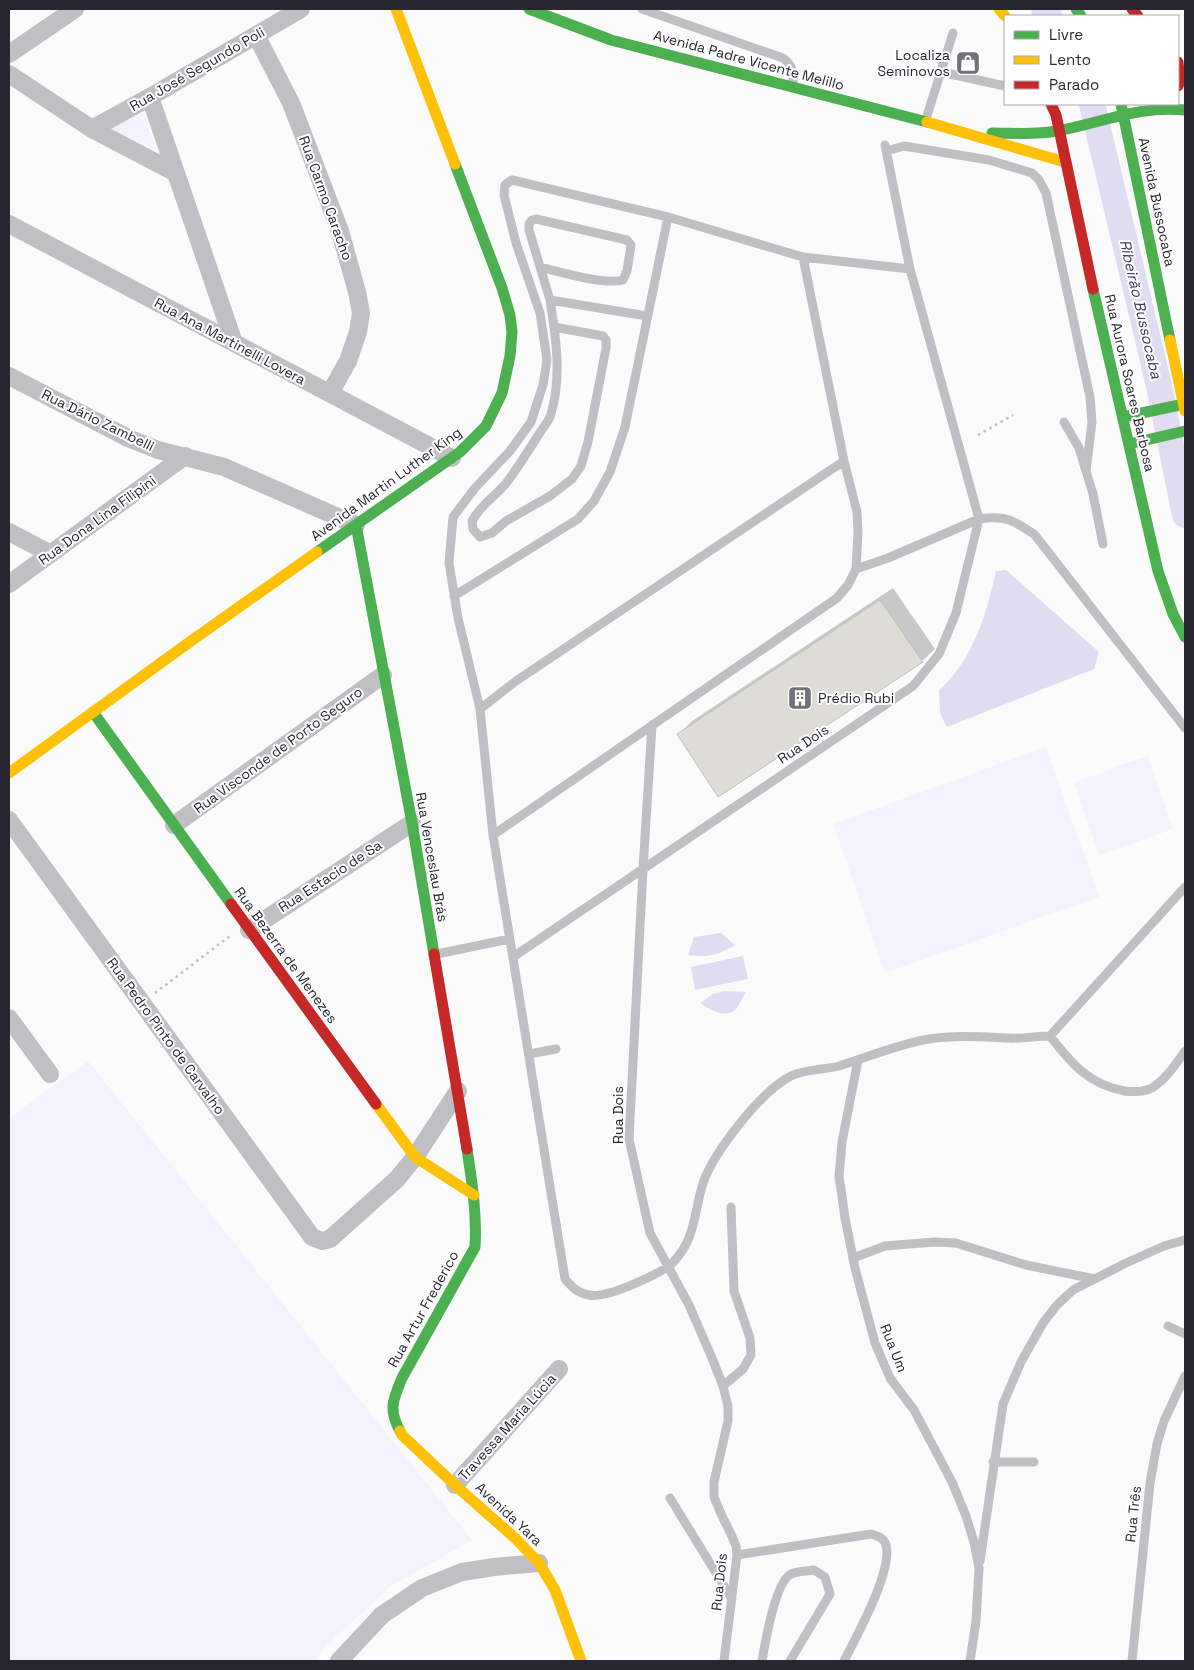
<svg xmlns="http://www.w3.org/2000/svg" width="1194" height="1670" font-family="'Space Grotesk',sans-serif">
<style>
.green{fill:#f4f2fc}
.water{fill:#e0dcf2}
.shadow{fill:#0003}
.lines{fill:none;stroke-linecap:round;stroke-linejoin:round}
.river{stroke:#e0dcf2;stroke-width:26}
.building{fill:#dddcd7;stroke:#bebdb7}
.path{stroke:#bfbec1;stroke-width:2.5;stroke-dasharray:2.5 4;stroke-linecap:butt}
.lane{stroke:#c0c0c4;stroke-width:9}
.street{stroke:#c0c0c4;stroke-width:18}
.fast{stroke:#4caf50;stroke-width:11}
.slow{stroke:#ffc107;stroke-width:11}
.jam{stroke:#c62828;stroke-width:11}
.labels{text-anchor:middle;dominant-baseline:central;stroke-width:4;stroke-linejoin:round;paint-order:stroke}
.poi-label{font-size:14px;fill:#282631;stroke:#fff;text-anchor:end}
.street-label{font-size:14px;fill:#282631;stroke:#fff}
.water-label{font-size:15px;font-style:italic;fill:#413660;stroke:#fff}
</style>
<rect width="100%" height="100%" fill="#fbfbfb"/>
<path class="green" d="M143,110l12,39 -46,-21z
M1046,747l53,150 -214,76 -52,-149z
M1148,756l25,73 -74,26 -25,-73 37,-12 18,53 -18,-55z
M88,1061l384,479 -82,47 -65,60 -10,14h-306v-543z"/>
<path class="water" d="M1006,570l93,82 -5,17 -147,58 -7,-14 -1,-23c34,-30 48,-77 57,-119z
M721,933l14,12c-17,10 -27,13 -47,10l6,-18z
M743,956l5,23 -53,11 -4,-23z
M725,991l21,1c-3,5 -7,14 -11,18 -11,9 -26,-1 -35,-7l13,-9z"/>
<path class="shadow" d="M893,588l42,61 -13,12 -243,73 13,-13z"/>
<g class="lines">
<path class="river" d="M1044,9l5,7
M1092,104l67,282 26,129"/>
</g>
<path class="building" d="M880,600l43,62 -205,135 -41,-63z"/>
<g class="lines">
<path class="path" d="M978,435l35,-20
M155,993l75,-57"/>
<path class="lane" d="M642,9l141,49c11,9 10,13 10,26
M941,72l64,14
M926,119l27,-86
M887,151l17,-5 85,14 43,13 7,7 7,13 44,204 2,25 -6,49
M540,267c20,5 64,18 83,13l4,-9 4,-26 -4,-5 -91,-21 -4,1 -3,4v6l21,70 97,16
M550,300c6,38 12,77 1,114 -2,7 -8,14 -12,20 -10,16 -20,32 -32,48 -12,15 -25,21 -35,39l1,8 7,8 12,-4 14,-12 44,-25 22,-17 9,-13 7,-24 18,-94v-8l-3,-4 -49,-9
M1064,422l15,26 14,46 10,50
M844,461l-328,220 -36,28 13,126 72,444c7,8 12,14 24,16 17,4 62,-18 77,-27 6,-3 12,-11 16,-17 13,-19 14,-46 21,-68 11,-31 58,-92 88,-107 14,-7 32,-6 48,-10 30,-9 59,-22 90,-27 27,-4 53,-2 80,-1 13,1 27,-2 41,-2l135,-149
M856,569l32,-11 91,-39c27,-4 34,1 56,16l150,193
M454,596l124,-77 16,-18 16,-29 15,-45 43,-210
M480,709l-22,-91 -9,-55 4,-46 22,-29 35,-37 21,-29 12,-37 4,-25 -7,-47 -24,-70 -12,-48 1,-10 7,-5 156,37 135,40 107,12
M493,835l344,-237 11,-13 8,-16 2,-36 -1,-21 -13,-51 -41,-204
M437,954l73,-15
M513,957l130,-88 9,-144
M1050,1036c21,27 39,49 75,55 8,1 19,1 27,-3 14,-9 24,-24 33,-37
M529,1054l27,-5
M858,1060l-16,82 -3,34 6,42 10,50 20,75 15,35 24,32 38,72 14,34 8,26 5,26 -3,53 -6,40
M853,1258l32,-12 49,-4 22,1 70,22 69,14
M1168,1326l17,8
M723,1386l20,-17 8,-14 -1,-17 -16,-47 -3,-84
M993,1462h41
M670,1498l62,101
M737,1555l134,-21c7,2 13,4 15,11 7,26 -30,92 -42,116
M980,1561l23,-157 18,-42 22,-39 14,-18 16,-15 53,-27 38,-17 21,-6
M724,1661l13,-106 -1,-9 -5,-12 -9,-18 -8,-19v-15l14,-61v-15l-5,-20 -11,-28 -23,-53 -39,-72 -21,-94 14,-270 270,-183 26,-32 17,-41 23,-94 -69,-250 -25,-124
M762,1661c3,-17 13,-79 29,-87 6,-3 17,-3 23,-4l11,7 5,17 -40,67
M1132,1661l18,-178 7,-39 7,-23 21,-45"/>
<path class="street" d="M256,35l35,68 49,128 17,61 4,21 -3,19 -10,29 -18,32
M9,54l66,-45
M9,74l83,55 84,44
M150,97l84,246
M92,129l58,-32 151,-88
M9,224l443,234
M9,376l119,62 30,12 66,17 132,58
M9,532l42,22
M9,584l176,-128
M9,820l303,417 10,4 8,-2 67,-60 18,-22 43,-66
M174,825l209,-150
M249,930l163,-107
M9,1018l41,56
M455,1485l104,-116
M339,1661l43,-46 40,-27 40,-16 32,-5 45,-4"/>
<path class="fast" d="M529,9l82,31 316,82
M1076,9l5,7
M1121,104l49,236
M992,133c22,0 44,2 65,-2 44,-8 83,-26 128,-21
M1093,289l65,282 15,43 12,23
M1123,417l61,-13
M1129,444l56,-13
M356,525l56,298 22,131
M317,552l143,-100 26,-26 16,-33 8,-37 2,-24 -2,-17 -8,-27 -47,-124
M93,712l138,192
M400,1431c-12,-22 -7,-31 2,-53l73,-131c2,-33 -3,-65 -8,-98"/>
<path class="slow" d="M396,9l59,155
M999,9l6,7
M927,122l138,40
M1170,340l15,71
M9,773l182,-132 126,-89
M376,1104l39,53 59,38
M400,1431l2,4 53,50 61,54 23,24 16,27 26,71"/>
<path class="jam" d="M1132,9l6,7
M1178,62l2,19 -2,5
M1051,104l5,11 37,174
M231,904l145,200
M434,954l33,195"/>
</g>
<defs>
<symbol id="shop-square" viewBox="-11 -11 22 22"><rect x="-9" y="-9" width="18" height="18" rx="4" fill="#727178" stroke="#fff"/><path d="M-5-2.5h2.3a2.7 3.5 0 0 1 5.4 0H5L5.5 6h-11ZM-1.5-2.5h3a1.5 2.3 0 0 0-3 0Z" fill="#fff"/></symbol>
<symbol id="building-square" viewBox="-11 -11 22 22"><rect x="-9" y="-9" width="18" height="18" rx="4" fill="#727178" stroke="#fff"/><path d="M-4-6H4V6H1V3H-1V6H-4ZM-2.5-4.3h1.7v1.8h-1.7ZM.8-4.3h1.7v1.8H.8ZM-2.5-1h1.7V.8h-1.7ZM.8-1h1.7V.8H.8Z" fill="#fff"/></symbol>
</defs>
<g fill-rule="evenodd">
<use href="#shop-square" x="954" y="49" width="28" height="28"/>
<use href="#building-square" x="786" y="684" width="28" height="28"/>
</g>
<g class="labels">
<g class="poi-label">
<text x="950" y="55">Localiza<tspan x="950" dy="16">Seminovos</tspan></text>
<text x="818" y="698" text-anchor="start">Prédio Rubi</text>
</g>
<g class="street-label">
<text transform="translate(749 60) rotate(15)">Avenida Padre Vicente Melillo</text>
<text transform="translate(197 69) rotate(-30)">Rua José Segundo Poli</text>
<text transform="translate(326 198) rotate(70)">Rua Carmo Caracho</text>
<text transform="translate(1157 202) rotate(78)">Avenida Bussocaba</text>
<text transform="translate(230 341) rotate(28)">Rua Ana Martinelli Lovera</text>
<text transform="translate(1130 383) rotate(77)">Rua Aurora Soares Barbosa</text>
<text transform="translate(98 420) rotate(26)">Rua Dário Zambelli</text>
<text transform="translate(386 484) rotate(-36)">Avenida Martin Luther King</text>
<text transform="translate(97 520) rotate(-36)">Rua Dona Lina Filipini</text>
<text transform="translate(803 744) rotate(-34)">Rua Dois</text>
<text transform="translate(278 750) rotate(-36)">Rua Visconde de Porto Seguro</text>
<text transform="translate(432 857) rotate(80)">Rua Venceslau Brás</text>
<text transform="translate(330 876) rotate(-33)">Rua Estacio de Sa</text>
<text transform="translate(286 955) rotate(54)">Rua Bezerra de Menezes</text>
<text transform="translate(166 1036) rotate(54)">Rua Pedro Pinto de Carvalho</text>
<text transform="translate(618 1115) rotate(-90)">Rua Dois</text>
<text transform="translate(423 1309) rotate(-61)">Rua Artur Frederico</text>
<text transform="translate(894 1348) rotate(68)">Rua Um</text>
<text transform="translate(507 1427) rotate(-48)">Travessa Maria Lúcia</text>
<text transform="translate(509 1514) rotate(43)">Avenida Yara</text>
<text transform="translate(1133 1514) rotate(-84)">Rua Três</text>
<text transform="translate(719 1582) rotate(-84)">Rua Dois</text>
</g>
<g class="water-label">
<text transform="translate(1141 309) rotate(77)">Ribeirão Bussocaba</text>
</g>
</g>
<rect width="1194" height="1670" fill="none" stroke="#282631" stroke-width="20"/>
<rect x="1004" y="15" width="175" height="90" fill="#ffffff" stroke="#a9a8ad"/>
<rect x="1014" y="31" width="25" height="8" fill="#4caf50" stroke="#a9a8ad"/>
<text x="1049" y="40" font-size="15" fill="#282631">Livre</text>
<rect x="1014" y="56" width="25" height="8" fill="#ffc107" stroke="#a9a8ad"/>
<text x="1049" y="65" font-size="15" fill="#282631">Lento</text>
<rect x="1014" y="81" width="25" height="8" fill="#c62828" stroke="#a9a8ad"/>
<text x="1049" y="90" font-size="15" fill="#282631">Parado</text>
</svg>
